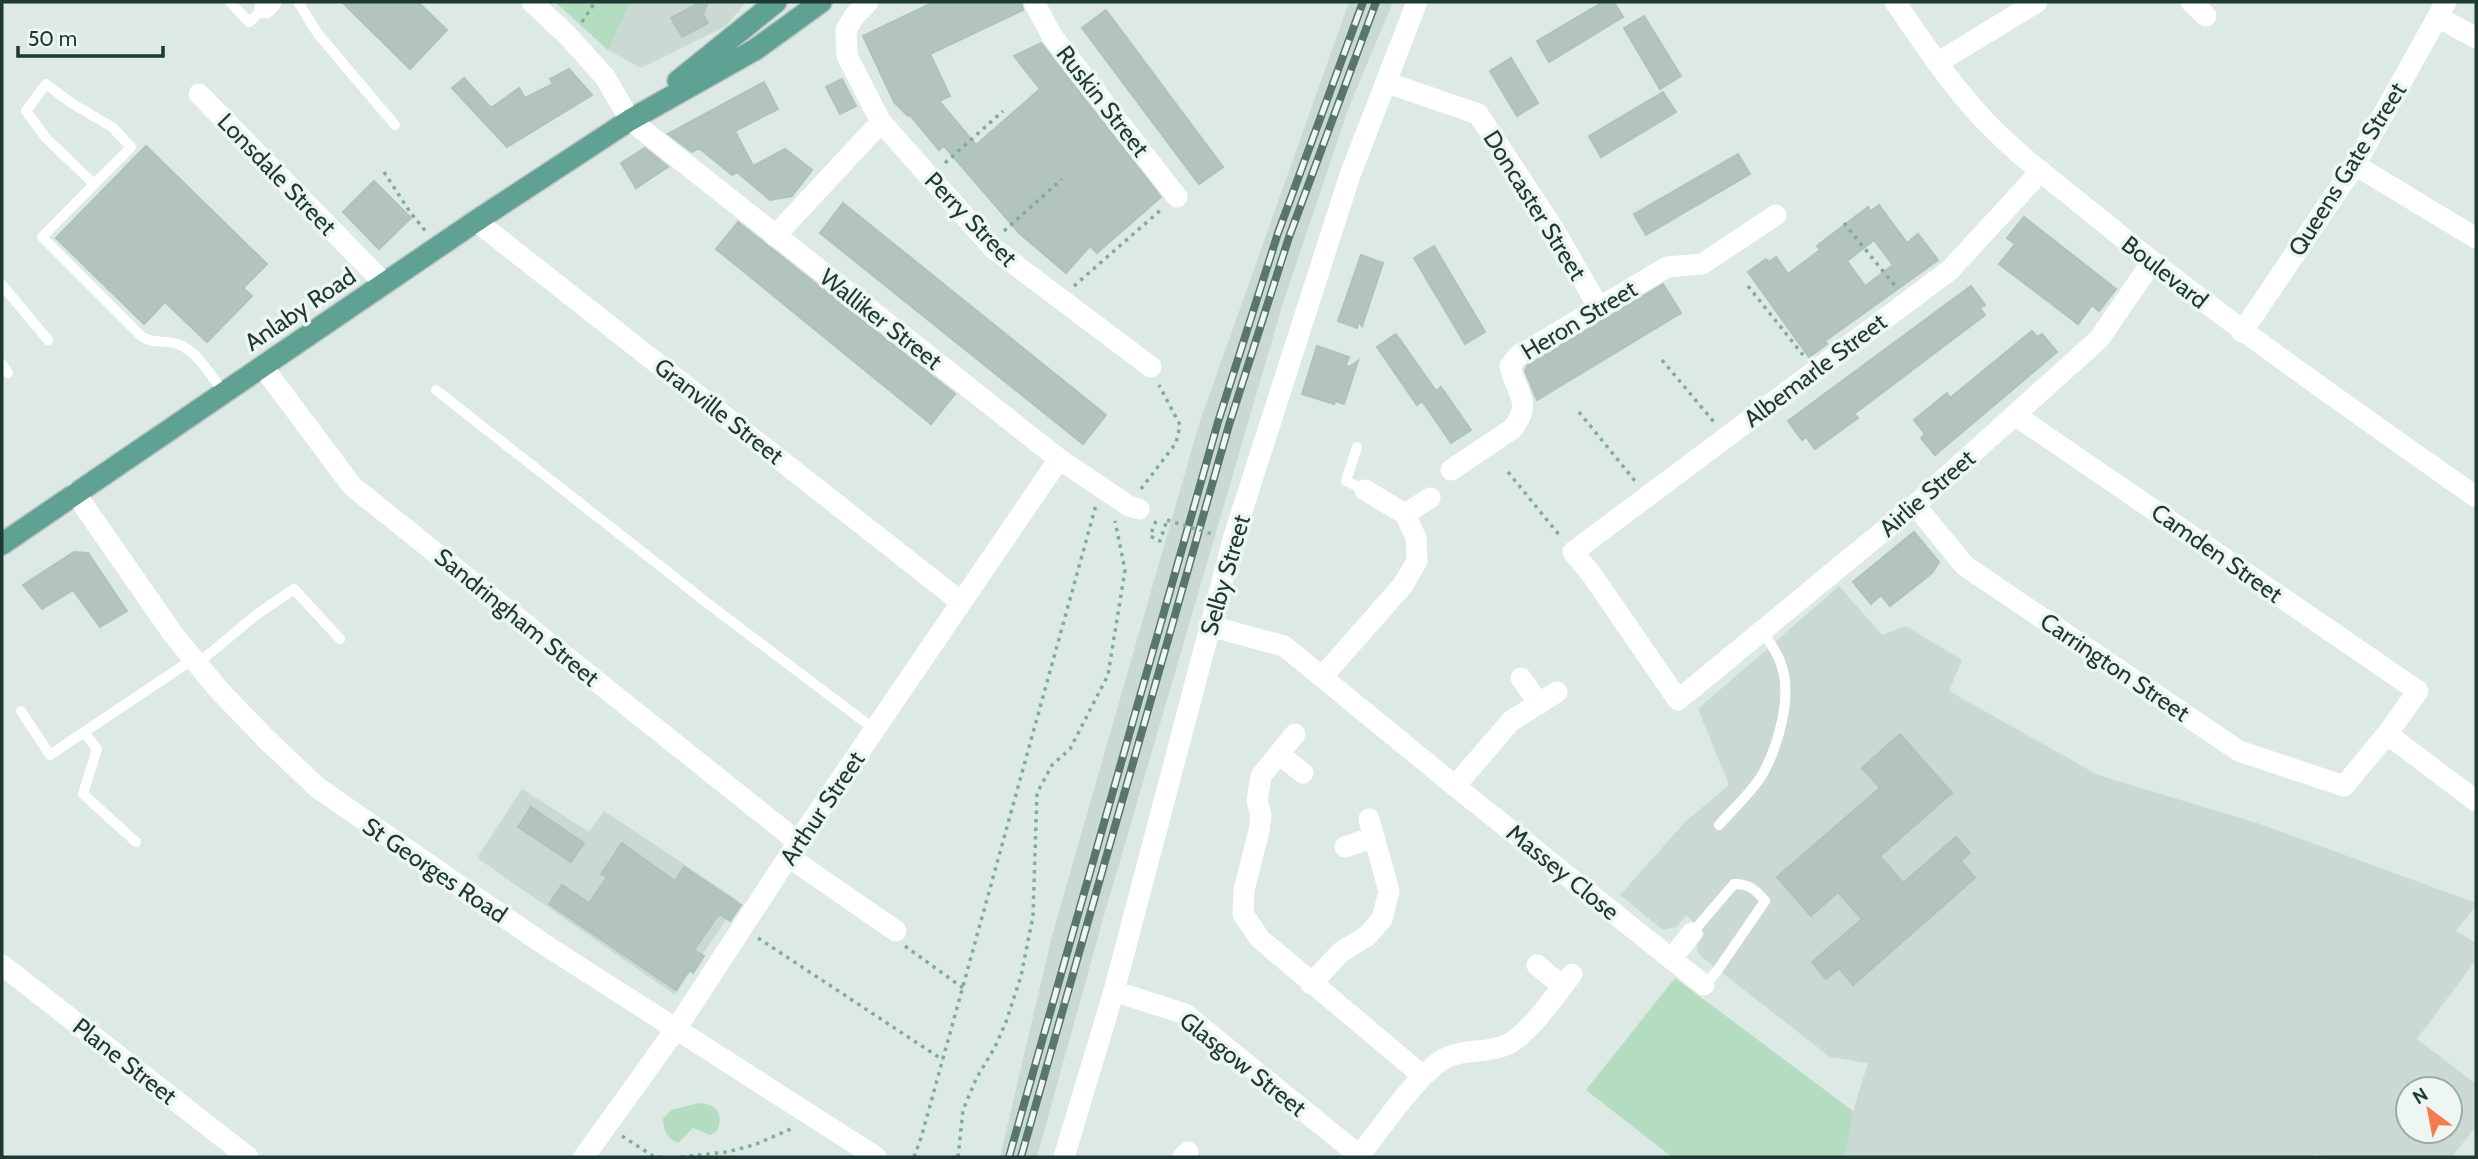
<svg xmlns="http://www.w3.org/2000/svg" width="2478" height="1159" font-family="Cabin,sans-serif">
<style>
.built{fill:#cbd9d3;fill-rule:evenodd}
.green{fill:#b4dcc0}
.building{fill:#b2c4bd;stroke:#afc3bb;stroke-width:2;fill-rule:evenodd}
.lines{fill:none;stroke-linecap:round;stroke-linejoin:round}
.primary-casing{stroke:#bcc4c2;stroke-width:24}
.path{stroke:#7caea0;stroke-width:3.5;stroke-dasharray:3.5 5;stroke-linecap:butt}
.service{stroke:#fff;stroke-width:10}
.minor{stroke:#fff;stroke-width:21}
.tertiary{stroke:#fff;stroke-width:21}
.primary{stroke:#5fa192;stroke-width:21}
.rail-casing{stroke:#58756e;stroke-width:8}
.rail{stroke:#edf6f2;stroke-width:5;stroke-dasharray:16;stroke-linecap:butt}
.path-bridge{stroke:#7caea0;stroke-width:3.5;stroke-dasharray:3.5 5;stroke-linecap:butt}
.labels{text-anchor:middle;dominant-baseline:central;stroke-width:7;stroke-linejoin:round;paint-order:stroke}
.street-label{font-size:24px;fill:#1e3932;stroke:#edf6f2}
</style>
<rect width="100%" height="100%" fill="#dce9e4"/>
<path class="built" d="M631,2h115l-20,24 -85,42 -33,-18z
M1349,2h44l-44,105 -66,196 -180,616 -66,238h-37l52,-221 147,-512z
M1839,586l43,49 24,-9 56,34 -13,31 149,84 162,49 216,79v3l-20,25 20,12v17l-59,79 59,45v42l-24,31h-123l-14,-3 -1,3h-469l8,-46 15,-48 -38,-6 -128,-100 -5,-7 1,-8 7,-8 -19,-19 -9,12 -14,3 -43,-35 66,-74 43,-36 -31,-76zM2408,1089h42v42h-42z
M522,789l67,43 15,-21 135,90 -64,94 -198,-137z"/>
<path class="green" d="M555,2h76l-23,48z
M1675,978l178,133 -8,46h-173l-86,-67z
M699,1103c18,1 25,11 18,28l-7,4 -17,-7 -15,15c-12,-6 -14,-11 -15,-24l8,-9z"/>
<path class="building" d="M342,2h76l29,28 -37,39z
M701,2h7l-5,12 5,9 -26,14 -11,-19z
M934,2h87l2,8 -93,44 20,42 -11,5 37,44 64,-56 -26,-33 27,-13 120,154 -64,56 -7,-7 -24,27 -47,-40 -75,-87 -5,4 -29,-35 -2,1 -14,-14 -31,-66z
M1603,2h11l9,15 -74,45 -12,-21z
M1106,10l117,157 -24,17 -117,-156z
M1644,16l37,60 -21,13 -36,-61z
M1511,58l27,45 -21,13 -27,-45z
M569,69l23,26 -85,52 -55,-59 12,-10 27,30 28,-20 6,10 28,-14 -3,-5z
M842,79l14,27 -16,8 -14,-27z
M764,82l14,27 -43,22 18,35 32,-17 27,21 -20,26 -22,4 -33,-28 -5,3 -33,-27 -7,4 -24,-18z
M1663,92l13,20 -75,45 -12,-21z
M146,146l121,118 -24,24 9,8 -45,46 -42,-40 -21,22 -88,-86z
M645,148l23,19 -32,21 -15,-25z
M1738,154l12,20 -104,61 -12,-21z
M374,181l37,37 -32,31 -36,-37z
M843,203l263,212 -23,29 -263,-211z
M1879,205l28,38 11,-9 20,26 -113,81 2,3 -18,13 -61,-85 18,-13 3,3 7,-5 12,17 32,-24 -3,-4 51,-39 3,4zM1874,240l19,25 -28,21 -18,-25z
M2024,217l92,72 -17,22 -7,-6 -14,19 -79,-60 16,-20 -8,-6z
M738,222l217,172 -24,30 -215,-175z
M1434,246l51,86 -20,12 -51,-86z
M1361,255l22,8 -21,63 -3,-5 -2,7 -19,-7z
M1663,284l18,29 -144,87 -12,-29 2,-5z
M1971,286l14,19 -5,3 5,7 -131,99 4,4 -43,31 -9,-12 -4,3 -14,-19z
M2032,331l5,6 5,-3 15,18 -122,103 -14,-17 4,-4 -11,-14 33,-27 3,5z
M1396,334l40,57 5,-4 30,43 -20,13 -29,-42 -5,4 -40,-58z
M1317,346l32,11 -3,8 3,2 9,-6 -14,43 -9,-3 -1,3 -32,-10z
M1914,532l25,30 -7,11 -42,33 -9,-11 -10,9 -18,-22z
M74,552l14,1 39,58 -27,16 -27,-37 -31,19 -19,-24z
M1900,734l52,59 -72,63 23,27 53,-46 14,16 -9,8 14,17 -122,107 -14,-17 -13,11 -14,-17 50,-43 -24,-27 -27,24 -34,-39 103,-89 -18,-20z
M531,807l53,36 -13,19 -53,-35z
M622,843l53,38 9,-14 57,38 -11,16 -11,-7 -25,36 10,6 -11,17 -4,-3 -13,20 -127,-86 13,-19 27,18 18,-26 -6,-3z"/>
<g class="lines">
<defs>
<path id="primary" d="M678,81l98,-79
M2,544l474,-323 154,-101 126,-71 65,-47"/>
</defs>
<use href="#primary" class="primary-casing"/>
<path class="path" d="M582,22l13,-20
M945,163l58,-52
M384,172l26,40 17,21
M1844,223l51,63
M1004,231l58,-52
M1074,286l89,-78
M1748,286l55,69
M1662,360l52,62
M1579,412l56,69
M1508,472l52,64
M1141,489l35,-46 4,-18 -21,-40
M1156,521l-6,15 10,5 7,-21
M758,938l185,122
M905,946l58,42
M622,1136l31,20 7,1
M681,1157l46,-5 27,-7 39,-17
M914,1157l7,-19 175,-633
M958,1157l5,-47 13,-31 19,-32 11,-25 15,-46 12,-60 4,-123 15,-28 18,-16 38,-74 17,-105 -10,-49"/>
<path class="service" d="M230,2l19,20 16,-14
M298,2l20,32 77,91
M94,184l-48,-46 -20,-27 20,-27 25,19 41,24 19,20 -89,90 99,99c11,8 24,4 37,8 20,8 34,33 46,49
M2,285l46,55
M2,364l6,9
M436,390l279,219 159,120
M1357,447l-11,34 19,9
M197,664l59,-49 38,-26 46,50
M21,711l29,44 143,-96
M84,732l13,17 -14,45 53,48
M1719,825c14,-16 32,-32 43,-50 16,-28 31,-79 19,-111 -4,-12 -11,-22 -19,-33
M1692,933l42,-49c15,0 21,5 31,17l-48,70 -13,14"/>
<path class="minor" d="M532,2l36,34 37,41 25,43 429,339 70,47 10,3
M868,2l-13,13 -9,15 1,26 34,66 112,126 158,119
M1034,2l18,34 125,161
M2191,2l15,14
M265,8l6,-6
M2438,17l38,21
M1937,63l100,-61
M1388,83l90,31 75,114 45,78
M199,94l185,189
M2355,165l121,73
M2041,171l-91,99 -377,282 19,23 86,125 237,-195 184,-166 53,-77
M476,221l485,381
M775,236l106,-114
M2242,332l113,-167 91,-163
M263,367l89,119 446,356
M1451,470l61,-41c22,-27 4,-35 -2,-63l8,-10 149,-89 35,-3 74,-49
M75,493l98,141 45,55 48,50 52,49 224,155 334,214
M1915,505l50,61 274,185 105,35 43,-52 31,-43 -403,-276
M1405,514l25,-16
M1210,626l74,20 171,140 249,199
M1322,677l81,-92 14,-24 -1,-23 -11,-24 -40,-24
M1521,678l18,26
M1295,734l-34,42 -4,25 4,14 -2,16 -15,59 -1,24 17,25 163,137
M2387,734l89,67
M1279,754l24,19
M1455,786l56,-65 46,-29
M1345,847l29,-10
M789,857l107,74
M1671,959l21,-26
M2,965l246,192
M1537,965l25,21
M1311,984l30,-32 26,-16 15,-17 7,-28 -20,-72
M1114,991l71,23 176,143
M1359,1156c21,-26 58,-82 85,-97 19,-11 43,-5 62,-14 21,-8 51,-52 66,-71
M584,1157l92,-128 122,-187 261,-383
M1064,1157l50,-166 120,-455 116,-361 67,-173
M1183,1157l5,-5"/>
<path class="tertiary" d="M1895,2c29,42 57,85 93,122 34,35 75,65 113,96 120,99 248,187 375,277"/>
<use href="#primary" class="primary"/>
<defs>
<path id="rail" d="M1009,1157l209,-735 60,-189 85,-231
M1021,1157l208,-732 60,-188 87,-235"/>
</defs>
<use href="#rail" class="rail-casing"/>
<use href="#rail" class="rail"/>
<path class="path-bridge" d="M1167,520l45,14"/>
</g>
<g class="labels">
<g class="street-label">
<text transform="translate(1103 101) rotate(52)">Ruskin Street</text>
<text transform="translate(2347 169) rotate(-58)">Queens Gate Street</text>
<text transform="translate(277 174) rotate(46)">Lonsdale Street</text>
<text transform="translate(1535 205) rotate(58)">Doncaster Street</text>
<text transform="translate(971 219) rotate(46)">Perry Street</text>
<text transform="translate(2165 272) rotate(38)">Boulevard</text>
<text transform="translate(300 309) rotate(-34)">Anlaby Road</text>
<text transform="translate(881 319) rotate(38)">Walliker Street</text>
<text transform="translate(1579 320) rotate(-31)">Heron Street</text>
<text transform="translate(1815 370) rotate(-37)">Albemarle Street</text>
<text transform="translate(719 411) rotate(38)">Granville Street</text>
<text transform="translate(1927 493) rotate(-41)">Airlie Street</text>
<text transform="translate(2217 553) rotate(35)">Camden Street</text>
<text transform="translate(1225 575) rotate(-74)">Selby Street</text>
<text transform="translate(517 617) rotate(39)">Sandringham Street</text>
<text transform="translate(2115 667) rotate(34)">Carrington Street</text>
<text transform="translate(822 808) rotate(-56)">Arthur Street</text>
<text transform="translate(435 870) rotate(34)">St Georges Road</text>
<text transform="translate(1563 872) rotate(39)">Massey Close</text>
<text transform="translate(125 1061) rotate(38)">Plane Street</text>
<text transform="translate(1243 1064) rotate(38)">Glasgow Street</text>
</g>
</g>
<rect width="2478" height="1159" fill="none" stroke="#1e3932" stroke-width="7"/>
<g transform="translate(2429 1110) rotate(328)"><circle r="33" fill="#edf6f2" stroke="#9aaaa5" stroke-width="2"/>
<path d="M0-5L12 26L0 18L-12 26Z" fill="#f77c4d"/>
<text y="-10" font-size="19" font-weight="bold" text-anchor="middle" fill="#1e3932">N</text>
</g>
<path d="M18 46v10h145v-10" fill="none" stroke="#1e3932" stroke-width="3.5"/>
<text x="28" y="46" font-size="21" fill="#1e3932" stroke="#edf6f2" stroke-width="5" paint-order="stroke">50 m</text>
</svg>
